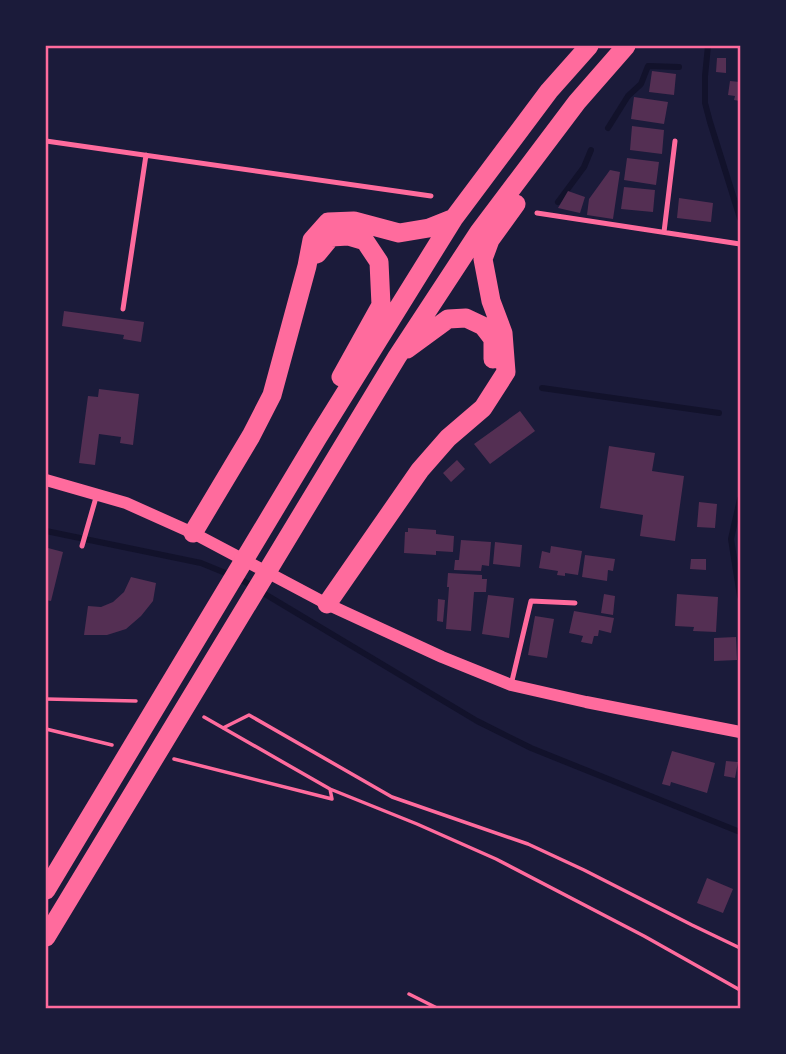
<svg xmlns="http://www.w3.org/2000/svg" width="786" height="1054" font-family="Karla,sans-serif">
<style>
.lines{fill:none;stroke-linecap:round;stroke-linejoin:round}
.stream{stroke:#12122b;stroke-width:6}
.building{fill:#542f53}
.path{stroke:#ff6b9d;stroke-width:3.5}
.service{stroke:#ff6b9d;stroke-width:5}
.tertiary{stroke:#ff6b9d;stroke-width:12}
.trunk{stroke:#ff6b9d;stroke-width:19}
.neatline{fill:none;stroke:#ff6b9d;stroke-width:2.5}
</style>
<rect width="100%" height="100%" fill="#1b1b3a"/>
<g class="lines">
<path class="stream" d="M708,46l-3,30v27l5,19 30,96
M608,128l20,-32 13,-12 7,-18 31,1
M558,202l26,-35 7,-17
M542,388l177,25
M740,499l-9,40 9,57
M46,531l155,32 39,16 237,142 54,27 209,84"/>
</g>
<path class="building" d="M717,58h9v15l-10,-1z
M652,71l24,3 -2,21 -25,-3z
M730,81l10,1v19l-6,-1 1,-4 -7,-1z
M634,97l34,5 -4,22 -33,-5z
M632,126l32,4 -2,24 -32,-4z
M627,158l32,4 -3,23 -32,-5z
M610,170l10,2 -7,47 -26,-4 2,-16z
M624,187l31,3 -2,22 -32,-3z
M568,191l17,6 -5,16 -22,-5z
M679,198l34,5 -2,19 -34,-4z
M64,311l80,11 -3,20 -18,-3 1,-4 -62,-9z
M99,389l40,5 -6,51 -13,-2 1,-6 -22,-3 -4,31 -16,-2 9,-67 10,1z
M520,411l15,20 -45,33 -16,-20z
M609,446l46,7 -3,18 32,5 -9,65 -35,-5 3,-21 -43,-7z
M457,460l8,9 -14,13 -8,-9z
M699,502l18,2 -2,24 -18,-1z
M408,528l28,2v4l18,2 -1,16 -17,-1v4l-32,-2 1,-21h3z
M461,540l30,2 -2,24 -7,-1 -1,6 -27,-1 1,-10h4z
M495,542l27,3 -2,22 -27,-3z
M551,546l31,5 -4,24 -13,-2v3l-8,-1 1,-4 -19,-3 3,-17 8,2z
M48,548l15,4 -12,49 -5,-1v-42z
M585,555l30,4 -2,12 -5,-1 -1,11 -25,-4z
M691,559h15v11l-16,-1z
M448,573l34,2v4h5l-1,13h-12l-3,39 -25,-2 3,-42h-2z
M131,577l25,6 -3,18 -12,15 -15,13 -19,6h-23l4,-29 13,1 12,-5 11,-10z
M604,594l11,2 -2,19 -12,-2z
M677,594l41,3 -2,35 -23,-1 1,-4 -19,-1z
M488,595l26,3 -5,40 -27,-4z
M438,599l7,1 -2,22 -6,-1z
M574,611l40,7 -3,15 -12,-3 -1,6h-4l-2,8 -11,-2 2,-6 -14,-3z
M535,616l19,3 -7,39 -19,-3z
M736,637l1,23 -23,1v-23z
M672,751l43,12 -8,30 -36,-11 -1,4 -8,-2z
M726,761l12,1 -3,16 -11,-2z
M707,878l26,11 -10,24 -26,-10z"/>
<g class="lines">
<path class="path" d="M46,699l90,2
M204,717l126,72 87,35 79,35 148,77 96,54
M223,728l26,-13 143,82 136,47 56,26 108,55 48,23
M46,729l66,16
M174,759l158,40 -2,-10
M409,994l30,15"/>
<path class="service" d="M46,141l385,55
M537,213l203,31
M664,232l11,-91
M123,309l23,-154
M82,546l15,-52
M511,685l20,-84 44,2"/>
<path class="tertiary" d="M46,480l80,23 67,30 134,71 115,53 69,28 75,17 154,30"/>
<path class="trunk" d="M317,254l14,-17 17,-1 17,5 14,21 2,43 -40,72
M407,349l41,-30 18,-1 17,8 10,13v20
M193,533l58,-97 21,-41 35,-129 5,-26 16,-18 26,-1 45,12 30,-5 25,-10
M327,604l93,-134 28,-32 35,-30 23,-36 -3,-39 -12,-32 -8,-42 7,-19 26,-36
M46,890l272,-453 136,-219 95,-127 40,-45
M46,937l351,-580 82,-125 98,-130 49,-56"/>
</g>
<rect width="786" height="1054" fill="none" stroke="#1b1b3a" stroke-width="94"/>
<rect x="47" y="47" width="692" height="960" class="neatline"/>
</svg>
